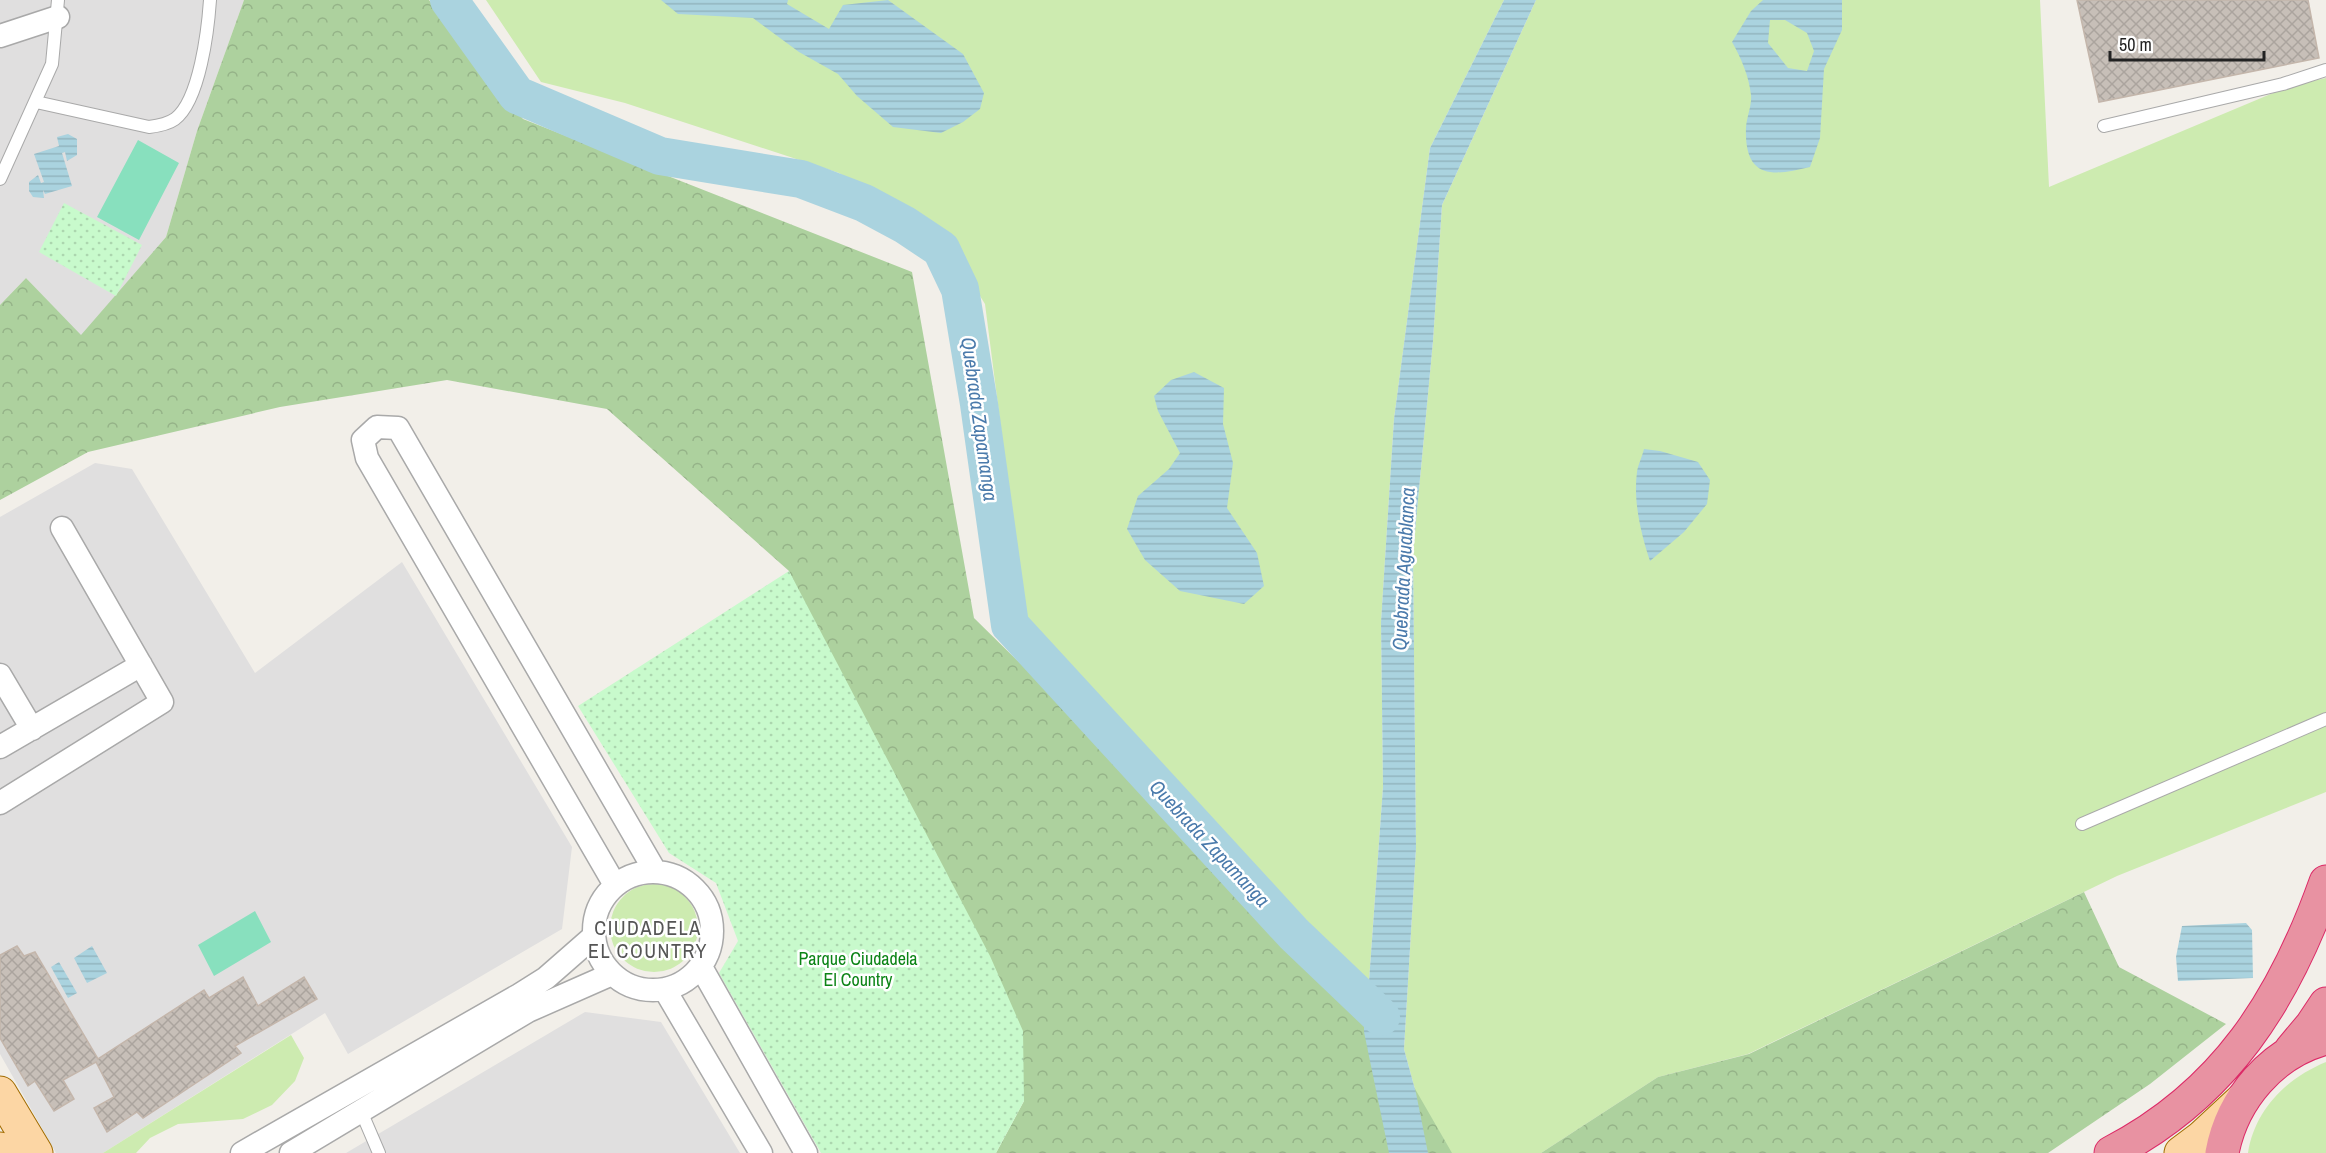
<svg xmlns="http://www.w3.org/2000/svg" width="2326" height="1153" font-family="'Archivo Narrow',sans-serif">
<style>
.residential{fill:#e0dfdf}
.grass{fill:#cdebb0}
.forest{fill:url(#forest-crowns)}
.park{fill:url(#park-dots)}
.pitch{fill:#88e0be}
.water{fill:url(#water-rules);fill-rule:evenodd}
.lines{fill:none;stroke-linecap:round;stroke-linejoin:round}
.river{stroke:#aad3df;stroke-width:38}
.building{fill:url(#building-cross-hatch);stroke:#c4b6ab;stroke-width:1.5}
.lane-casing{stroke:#a9a9a9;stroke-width:14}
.street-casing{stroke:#a9a9a9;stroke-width:25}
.primary-casing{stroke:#a06b00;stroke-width:35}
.highway-casing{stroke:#dc2a67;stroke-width:35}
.lane{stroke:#fff;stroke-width:12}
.street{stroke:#fff;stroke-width:22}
.primary{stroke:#fcd6a4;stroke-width:33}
.highway{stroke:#e892a2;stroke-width:33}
.labels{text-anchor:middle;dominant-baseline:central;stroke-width:5;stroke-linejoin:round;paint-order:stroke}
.park-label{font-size:18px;fill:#0c8416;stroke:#fff}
.water-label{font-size:20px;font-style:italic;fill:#4a7aab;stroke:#fff}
.neighbourhood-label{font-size:20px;letter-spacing:1.5px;fill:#555;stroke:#fff}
</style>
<defs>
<pattern id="forest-crowns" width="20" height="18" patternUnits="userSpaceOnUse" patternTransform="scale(1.5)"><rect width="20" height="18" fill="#add19e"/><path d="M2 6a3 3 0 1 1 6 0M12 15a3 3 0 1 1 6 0" fill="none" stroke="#95b388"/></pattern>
<pattern id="park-dots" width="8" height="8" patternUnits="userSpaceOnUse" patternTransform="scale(1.5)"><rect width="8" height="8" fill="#c8facc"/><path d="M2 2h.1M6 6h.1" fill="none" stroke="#acd6af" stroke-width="1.8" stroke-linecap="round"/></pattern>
<pattern id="water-rules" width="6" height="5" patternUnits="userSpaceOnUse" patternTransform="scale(1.5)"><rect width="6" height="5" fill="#aad3df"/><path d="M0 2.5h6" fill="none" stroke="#92b5bf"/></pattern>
<pattern id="building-cross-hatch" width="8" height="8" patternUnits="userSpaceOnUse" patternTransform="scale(1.5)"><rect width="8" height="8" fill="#c7bfb8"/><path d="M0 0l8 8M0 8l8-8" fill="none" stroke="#aba49e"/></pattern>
</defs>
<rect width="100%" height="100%" fill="#f2efe9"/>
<path class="residential" d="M0,0h244l-47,131 -31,106 -85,99 -55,-58 -26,27z
M95,463l37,6 123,204 147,-111 170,285 -10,82 -214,125 -23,-41 -222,140h-47l-56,-99v-537z
M585,1012l76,10 79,131h-394z"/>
<path class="grass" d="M486,0h1018l-74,148 -36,271 -13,203 2,165 -15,208 -70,-60 -272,-312 -41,-319 -45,-72 -101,-59 -214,-70 -84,-21z
M1536,0h504l9,187 241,-101 36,-8v714l-209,84 -369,178 -90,23 -117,76h-90l-35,-60 -12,-44 12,-201 -3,-295 20,-212 9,-136z
M610 928a44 44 0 1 1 88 0a44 44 0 1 1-88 0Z
M291,1035l13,23 -9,23 -23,24 -29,14 -65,5 -28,14 -14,15h-33z
M2326,1062v91h-78c7,-44 39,-75 78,-91z"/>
<path class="forest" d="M244,0h185l94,119 389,153 62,346 391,384 87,151h-456l28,-52 -235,-530 -182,-162 -160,-29 -167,27 -192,45 -88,48v-195l26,-27 55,57 85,-98 31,-106z
M2084,892l35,75 107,57 -76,60 -102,69h-507l117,-76 91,-23z"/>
<path class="park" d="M64,203l78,42 -26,51 -77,-44z
M789,571l201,385 33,75 1,70 -28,52h-175l-102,-180 19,-32 -22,-58 -47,-30 -91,-147z"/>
<path class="pitch" d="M138,140l41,23 -40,77 -42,-23z
M255,911l16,31 -57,34 -16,-31z"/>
<path class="water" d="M661,0h127l-1,4 42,25 14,-24 45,-5 75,54 21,39 -4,16 -17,13 -22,11 -48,-6 -36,-31 -19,-22 -39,-22 -46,-34 -75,-4z
M1504,0h32l-94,205 -9,136 -20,212 3,295 -12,201 12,44 12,60h-39l-25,-121v-16l4,-21 15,-208 -2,-165 13,-203 36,-271z
M1763,0h79v30l-18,39 -4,69 -10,29c-39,10 -66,11 -64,-40 1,-11 6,-22 5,-32 -2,-19 -10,-37 -19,-53l19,-31zM1770,20h15l22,13 7,18 -7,20 -19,-3 -20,-25z
M68,134l9,5v16l-10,6 -2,-9 -3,1 10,33 -27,8 -2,-4 1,8 -11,-1 -4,-6v-9l9,-7 3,8 3,-1 -10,-28 25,-8 -2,-9z
M1194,372l30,16 -1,36 10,39 -6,45 30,45 7,33 -20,18 -64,-13 -35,-31 -18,-31 11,-33 31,-27 11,-16 -22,-42 -4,-15 17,-16z
M1644,449l16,2 38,11 12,18 -3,24 -23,28 -34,29c-9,-27 -17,-60 -13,-89 1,-7 5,-15 7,-23z
M2246,923l6,7 1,48 -75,3 -2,-24 6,-31z
M92,946l15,27 -20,10 -13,-25z
M59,962l18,31 -9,5 -17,-31z"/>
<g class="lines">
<path class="river" d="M449,0l68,95 143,61 141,23 63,24 41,22 36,24 19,40 19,115 31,221 284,309 87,83"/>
</g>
<path class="building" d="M2077,0h231l11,58 -220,44z
M17,946l7,10 11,-4 63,107 106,-69 5,8 34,-21 15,29 46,-29 13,22 -82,47 6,7 -98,65 -6,-6 -30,20 -13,-24 20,-11 -18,-35 -33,18 11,19 -20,12 -19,-30 -7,5 -28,-48v-83z"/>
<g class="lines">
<defs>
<path id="lane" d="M36,102l113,25c8,-1 19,-3 26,-8 25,-19 33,-90 35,-119
M2104,126l179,-42 43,-14
M0,179l52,-115 6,-64
M2082,824l244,-105
M361,1111l18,42"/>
<path id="street" d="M0,36l58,-19
M0,675l32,54
M0,747l141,-82
M0,803l162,-101 -100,-174
M594 931a59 59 0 1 1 118 0a59 59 0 1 1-118 0Z
M615,885l-248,-427 -4,-18 14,-13 21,1 257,443
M701,967l105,186
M665,990l96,163
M242,1153l277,-158 27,-17 48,-42
M291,1153l237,-142 84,-37"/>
<path id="primary" d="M0,1093l36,60
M0,1149l2,4
M2181,1153l20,-15 42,-39"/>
<path id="highway" d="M2291,1050l21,-25 14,-21
M2111,1153c114,-59 173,-153 215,-271
M2222,1153c10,-54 50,-101 104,-115"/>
</defs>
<use href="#lane" class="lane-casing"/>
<use href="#street" class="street-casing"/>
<use href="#primary" class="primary-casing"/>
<use href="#highway" class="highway-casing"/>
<use href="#lane" class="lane"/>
<use href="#street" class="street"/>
<use href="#primary" class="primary"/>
<use href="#highway" class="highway"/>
</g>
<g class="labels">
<g class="park-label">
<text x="858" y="958">Parque Ciudadela<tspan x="858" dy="21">El Country</tspan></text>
</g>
<g class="water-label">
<text transform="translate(980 419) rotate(82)">Quebrada Zapamanga</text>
<text transform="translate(1403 569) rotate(-87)">Quebrada Aguablanca</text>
<text transform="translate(1210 843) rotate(47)">Quebrada Zapamanga</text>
</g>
<g class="neighbourhood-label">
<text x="648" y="927">CIUDADELA<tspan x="648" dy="23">EL COUNTRY</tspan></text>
</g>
</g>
<path d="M2110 51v9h154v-9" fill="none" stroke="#222222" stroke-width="3"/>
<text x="2119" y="51" font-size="18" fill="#222222" stroke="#ffffff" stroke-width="4.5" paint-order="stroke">50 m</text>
</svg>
